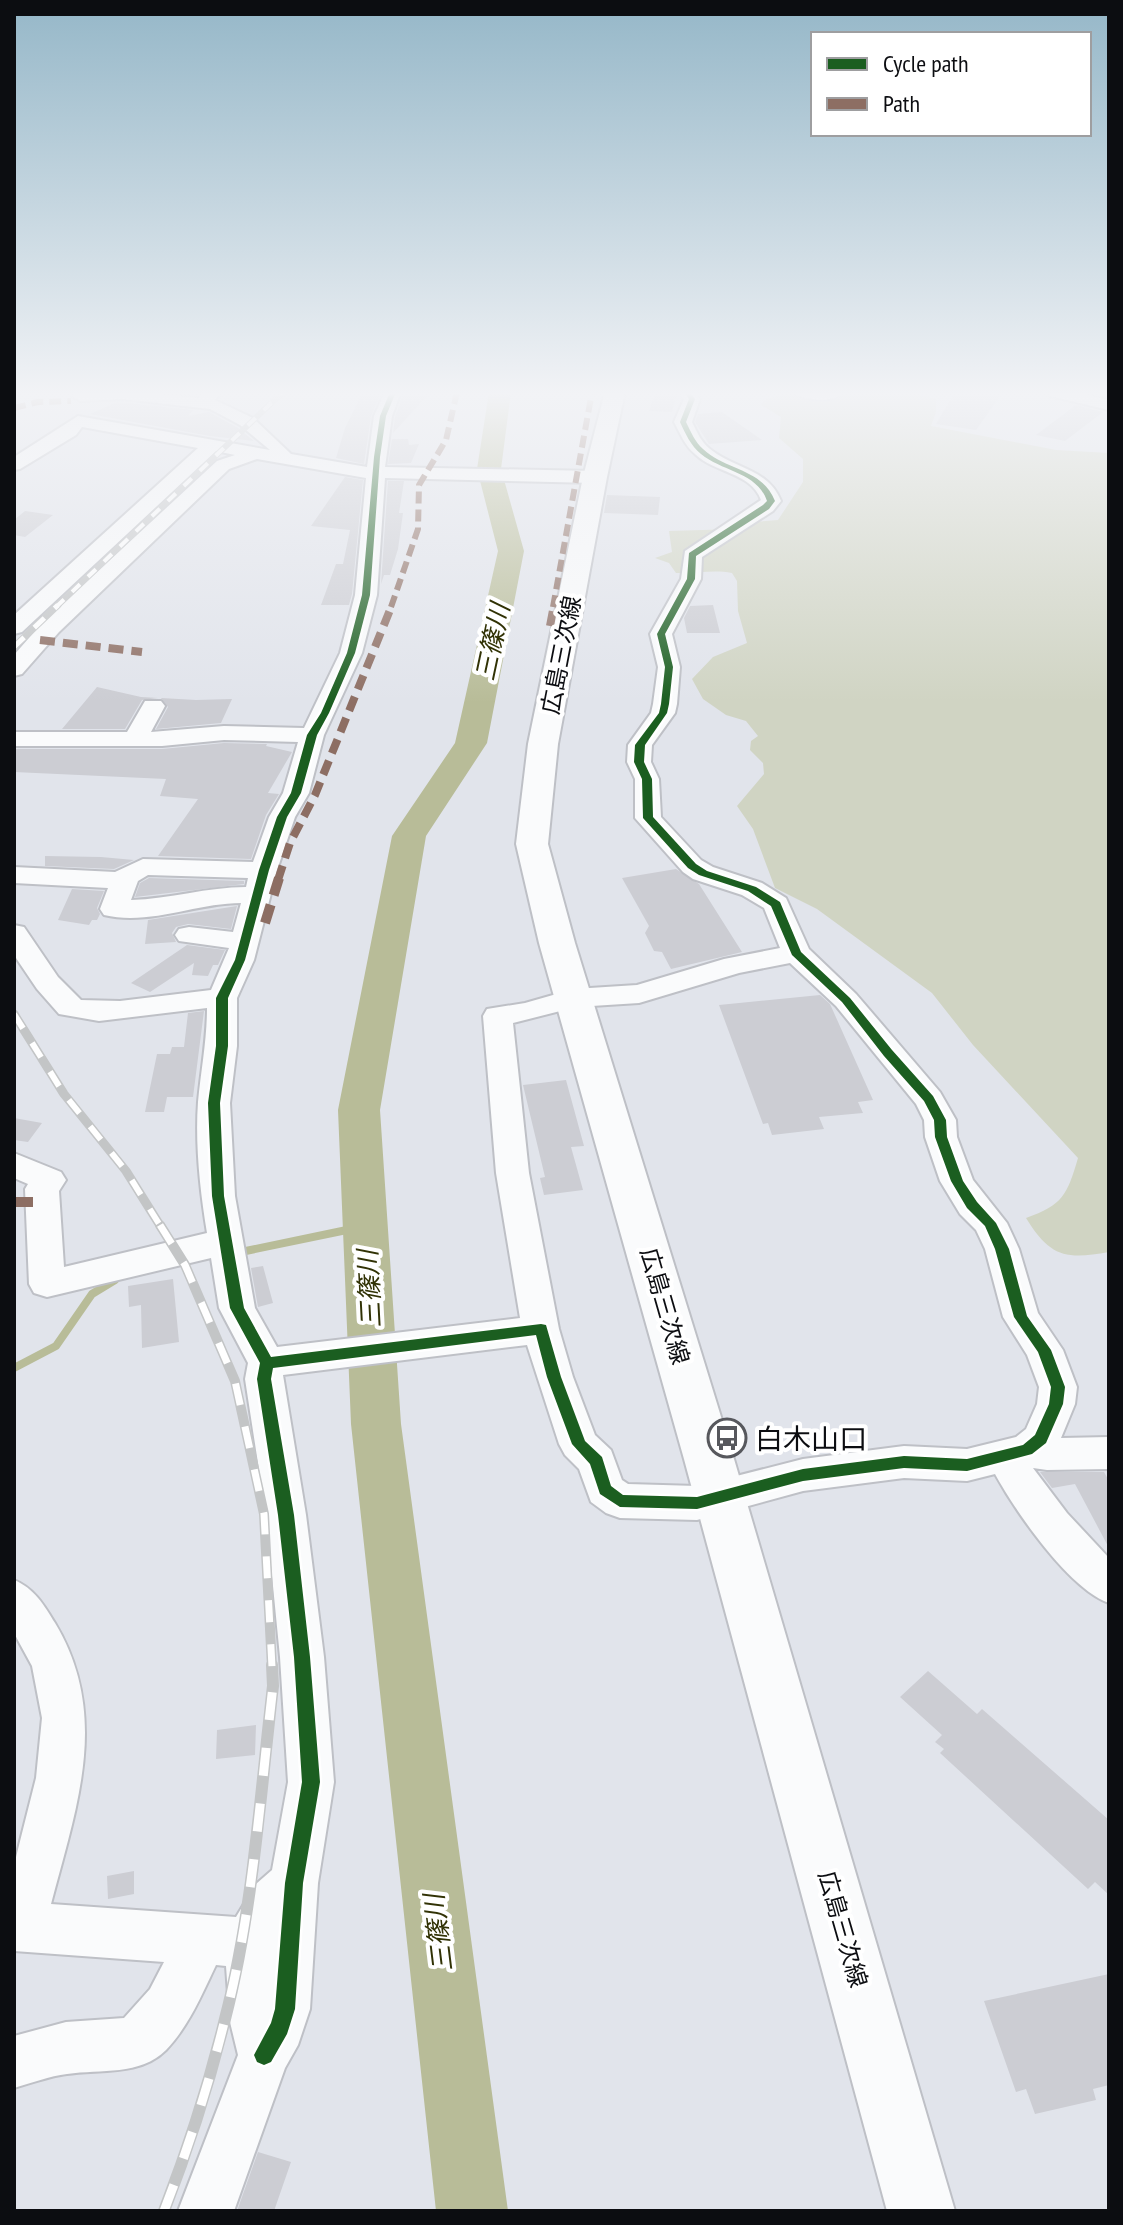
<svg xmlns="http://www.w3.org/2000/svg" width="1123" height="2225" font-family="'PT Sans Narrow','Noto Sans JP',sans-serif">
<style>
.green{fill:#d0d4c3}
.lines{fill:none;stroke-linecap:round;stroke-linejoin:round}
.stream-far1{stroke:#b8bc98;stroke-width:7}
.stream{stroke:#b8bc98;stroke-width:8}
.river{fill:#b8bc98;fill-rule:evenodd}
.building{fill:#cccdd3}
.minor-casing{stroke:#bec0c6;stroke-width:4}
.major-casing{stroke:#bec0c6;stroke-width:4}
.minor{fill:#fafbfc;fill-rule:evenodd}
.major{fill:#fafbfc;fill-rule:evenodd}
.rail-far4-casing{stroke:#c3c5c6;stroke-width:6}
.rail-far3-casing{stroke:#c3c5c6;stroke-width:7}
.rail-far2-casing{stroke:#c3c5c6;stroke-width:9}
.rail-far1-casing{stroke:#c3c5c6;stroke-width:10}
.rail-casing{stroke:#c3c5c6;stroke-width:12}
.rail-far4{stroke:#fff;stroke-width:4;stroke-dasharray:11;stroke-linecap:butt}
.rail-far3{stroke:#fff;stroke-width:5;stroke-dasharray:14;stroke-linecap:butt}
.rail-far2{stroke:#fff;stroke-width:6;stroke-dasharray:17;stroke-linecap:butt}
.rail-far1{stroke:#fff;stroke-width:7;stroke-dasharray:22;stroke-linecap:butt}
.rail{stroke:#fff;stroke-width:9;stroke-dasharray:28;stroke-linecap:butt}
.quiet-far2{stroke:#8d6e63;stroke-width:6;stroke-dasharray:12 6;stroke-linecap:butt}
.quiet-far1{stroke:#8d6e63;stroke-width:8;stroke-dasharray:15 8;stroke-linecap:butt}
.quiet{stroke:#8d6e63;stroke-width:10;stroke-dasharray:19 10;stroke-linecap:butt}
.cycleway-casing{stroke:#fff;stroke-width:5}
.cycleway{fill:#1b5e20;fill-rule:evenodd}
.labels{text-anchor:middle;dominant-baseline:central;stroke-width:8;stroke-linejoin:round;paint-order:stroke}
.street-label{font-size:24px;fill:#0c0d11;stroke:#fff}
.water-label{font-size:26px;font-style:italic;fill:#313205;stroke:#fff}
.near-poi-label{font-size:28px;fill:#0c0d11;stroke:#fff;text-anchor:start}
</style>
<rect width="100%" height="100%" fill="#e1e4eb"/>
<path class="green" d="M782,392h128l26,7v13l-5,14 125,24 53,3v799c-43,8 -59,5 -83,-34 37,-13 41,-23 52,-60l-105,-113 -41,-52 -115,-84 -42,-21 -22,-59 -16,-23 27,-32 -1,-11 -13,-13 1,-9 7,-5 -12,-15 -20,-6 -23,-16 -11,-20 21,-22 34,-14 -9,-32 -1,-30 -5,-8c-19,-4 -37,1 -56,0l-7,-10 -14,-5 17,-6 -3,-21 67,-2 18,-7 24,-2 25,-38v-23l-24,-21 2,-21 -20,-12 6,-7 14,-2z"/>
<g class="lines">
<path class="stream-far1" d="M363,1227l3,-1"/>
<path class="stream" d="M236,1253l130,-27
M14,1368l42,-22 36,-52 23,-14"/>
<path class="river" d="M489,392h22l-10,77 23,82 -37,192 -61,93 -46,274 21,314 107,787h-72l-85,-787 -13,-314 54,-274 63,-93 43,-192 -21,-82z"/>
</g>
<path class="building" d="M955,392h48l-27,38 -40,-6z
M655,393l22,1 -5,18 -23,-1z
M362,394l18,1 -9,21 -7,48 -28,-6 9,-30z
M403,395l24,1 -34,37 2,-16z
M117,402l76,8 -5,6 21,-4 29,16 16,13 -44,-5 -120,-22z
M1076,405l27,7 -38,29 -29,-6z
M722,412l40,28 -53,4 -14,-22 3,-8z
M392,439h16l1,6 10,-1 -8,19 -23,1z
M345,477l18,3 -11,114 -3,11h-28l15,-41h7l7,-34 -39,-4z
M388,481h16l-5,32h4l-5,36 -8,26h-6l-3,9z
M607,495l53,2 -2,18 -54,-2z
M25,511l28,4 -28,22 -11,-2v-15z
M713,605l7,28h-33l-3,-15 6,-12z
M97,687l44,10 17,1 -16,2 -17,29h-63z
M161,698l35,2 36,-1 -11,24 -65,6 12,-22z
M224,743l43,1 -1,2 26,6 -24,41 11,1 -13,21 -15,44 -93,-3 40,-57 -38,-3 6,-17 -152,-7v-23h148z
M45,856l56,1 33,3 -20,9 -69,-3z
M676,869l23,15 43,68 -71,17 -9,-17 -8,-1 -9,-18 4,-7 -27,-48z
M149,878l95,3v3l-109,13 5,-14z
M72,889l32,2 -7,17 3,6 -3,6h-5l-3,5 -31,-5z
M237,906l-6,23 -43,-5 -12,3 -4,6 4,9 -31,2 3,-24z
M187,945l38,5 -7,15h-5l-5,11 -16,-1 2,-12 -44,29 -19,-9z
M820,995l10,9 43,96 -15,2 5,11 -44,4 5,12 -52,6 -4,-12 -5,1 -44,-119z
M204,1011l-11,86h-26l-3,15h-19l12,-58h13l2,-7h12l4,-34z
M566,1080l18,66 -13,1 12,43 -39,5 -4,-17 5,-1 -22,-92z
M14,1118l28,5 -14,19 -14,-2z
M263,1266l10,37 -15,4 -7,-39z
M173,1279l6,63 -37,6 -1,-43 -12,2 -1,-21z
M1040,1472h64l5,9v67l-34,-64 -23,4z
M928,1671l49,43 5,-5 127,111v75l-14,-13 -7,7 -148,-136 4,-4 -9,-7 7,-7 -42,-38z
M256,1725l-1,30 -39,4 1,-29z
M134,1871v23l-26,5 -1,-23z
M1109,1974v111l-16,4 3,11 -61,14 -9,-25 -10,3 -32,-91z
M258,2152l33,10 -17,49h-37z"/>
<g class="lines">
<defs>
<path id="minor" d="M74,392h64l61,6 5,-6h17l-6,8 38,18 38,36 76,13 7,-51 11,-24h16l-9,24 -7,51 210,4 9,6 -9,6 -210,-5 -8,117 -15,58 -38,82 -15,58 -14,24 -18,53 -23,90 -17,38v48l-7,57 5,93 20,112 22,39 243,-29 -24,-145 -13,-157 4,-7 38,-6 49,-14 63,-4 87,-26 56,-11 -16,-40 -22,-13 -49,-16 -10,-7 -48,-54v-39l-8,-17 1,-17 23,-32 2,-9 5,-37 -8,-33 31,-55 4,-28 76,-51c-10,-28 -47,-27 -66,-46 -10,-8 -15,-21 -21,-32l10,-23 -5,-7h16l5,7 -8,23c5,10 9,20 18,27 24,20 58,19 71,52l-8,10 -71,46 -1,22 -29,55 8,33 -3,37 -2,9 -23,32 -1,17 8,17 2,38 40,43 12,7 49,16 24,15 23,51 47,45 84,98 16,28 1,17 16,43 34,43 12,26 19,64 25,37 14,37 -2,17 -14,34 48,-1v32l-62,1 -14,-2 34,45 42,45v45c-40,-14 -93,-91 -114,-129l-28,7 -63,-3 -101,13 -106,29 -77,-2 -14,-5 -15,-11 -12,-33 -14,-14 -6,-11 -32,-99 -244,30 23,140 18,142 10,125 -16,101 -8,126 -12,36 -13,23 -51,143h-56l60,-156 -8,-33 -4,-56 -10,-1c-14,29 -27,61 -50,85 -26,26 -65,19 -99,24 -17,2 -36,9 -53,14v-52l52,-14 58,-4 26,-29 14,-27 -150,-11v-86l22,-87 6,-60 -10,-52 -18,-33v-53c20,8 30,25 41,43 56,93 21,185 -4,281l185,13 20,-33 16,-14 16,-88 -8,-125 -14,-142 -21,-136 3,-16 -29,-55 -8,-50 -164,39 -13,-4 -5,-9 -4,-95 3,-5 -14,-6v-25l47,19 5,8 -7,11 5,76 143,-34c-7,-42 -12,-89 -9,-131 3,-32 9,-62 9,-94l-108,13 -40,-7 -22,-25 -23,-34v-30l10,2 34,50 23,23 39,1 91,-11 18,-42 -50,-7 -4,-6 4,-6 10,-2 44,5 8,-29c-45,0 -92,23 -137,12l-4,-6 8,-21 -94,-5v-16l101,5 28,-13 110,3 16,-45 14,-24 15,-51 -74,-2 -62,6h-148v-14h113l18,-31h16l4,5 -14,26 73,-6 80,2 36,-75 15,-58 11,-117 -109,-19 -28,10 -170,163 -37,42 -8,2v-21l29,-33 174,-161 18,-6 -19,-4 -194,181 -8,2v-19l184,-167 -116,-21 -6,8 -56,34 -6,1v-13l64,-41 192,34 -30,-25 -30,-16 -87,-10 -43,2 -8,-5zM148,875l100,3 -2,9c-39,0 -76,12 -115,13l7,-19zM790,963l46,43 80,98 8,16 1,17 15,44 20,33 16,16 9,19 18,68 24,38 12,32 -2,17 -11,25 -10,8 -49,12 -63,-3 -101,13 -106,27 -69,-2 -6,-4 -11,-30 -16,-15 -22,-58 -14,-48 -30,-156 -16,-150 63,-16 63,-4 100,-30z
M792,392h46l2,3c-10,8 -38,5 -48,-3z
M1048,392h27l34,8v10l-59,-14z"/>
<path id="major" d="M605,392h20l-18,85 -49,267 -10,100 27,99 159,516 221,752h-68l-203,-752 -145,-516 -23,-99 12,-100 55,-267z"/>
</defs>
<use href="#minor" class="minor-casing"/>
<use href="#major" class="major-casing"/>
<use href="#minor" class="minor"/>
<use href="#major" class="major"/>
<defs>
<path id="rail-far4" d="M56,607l227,-215"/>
<path id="rail-far3" d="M14,647l44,-42"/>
<path id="rail-far2" d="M14,1014l50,80 62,77 35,56"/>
<path id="rail-far1" d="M160,1225l25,40 50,116 29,133 8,153"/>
<path id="rail" d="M164,2211c24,-62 45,-127 61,-192 28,-108 35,-223 48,-333l-1,-21"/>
</defs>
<use href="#rail-far4" class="rail-far4-casing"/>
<use href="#rail-far3" class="rail-far3-casing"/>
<use href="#rail-far2" class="rail-far2-casing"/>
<use href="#rail-far1" class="rail-far1-casing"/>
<use href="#rail" class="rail-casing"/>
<use href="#rail-far4" class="rail-far4"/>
<use href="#rail-far3" class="rail-far3"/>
<use href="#rail-far2" class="rail-far2"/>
<use href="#rail-far1" class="rail-far1"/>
<use href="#rail" class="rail"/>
<path class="quiet-far2" d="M14,408l24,-6 33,-1
M391,607l27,-78 1,-44 27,-45 11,-48
M553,607l39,-215"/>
<path class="quiet-far1" d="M550,626l4,-21
M40,640l102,12
M278,880l12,-37 25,-48 77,-190"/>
<path class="quiet" d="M265,923l14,-45
M14,1202h29"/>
<defs>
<path id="cycleway" d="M390,392h6l-10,24 -6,41 -10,138 -15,58 -26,60 -12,22 -16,58 -14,24 -18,53 -24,90 -17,38v48l-8,57 4,93 20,112 27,49 270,-33 5,1 15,52 24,64 17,16 9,29 12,9 74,2 106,-28 101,-13 63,3 56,-14 12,-10 14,-31 2,-17 -13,-35 -24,-35 -19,-68 -10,-23 -18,-18 -16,-27 -16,-44 -1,-17 -10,-19 -40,-45 -42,-54 -50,-47 -21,-49 -23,-15 -49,-16 -11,-7 -45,-50 -1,-39 -8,-17 1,-17 24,-32 2,-9 4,-37 -8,-33 30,-55 2,-26 74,-48 4,-4c-10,-29 -44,-29 -66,-47 -10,-8 -16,-21 -21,-32l9,-23 -5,-7h6l5,7 -9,23c5,10 9,20 17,27 23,22 59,19 72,52l-6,8 -73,47 -1,23 -30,55 8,33 -4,37 -2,9 -22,32 -1,17 8,17 1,38 43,47 11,7 49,16 24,15 21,50 49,46 42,52 41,46 13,24 1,17 16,44 14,21 19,21 13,26 18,67 24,34 14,37 -2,17 -17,39 -14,11 -65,17 -63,-3 -101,13 -106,28 -77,-2 -20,-13 -10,-30 -18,-20 -25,-67 -11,-42 -263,33 -2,11 23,136 16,142 10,125 -17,101 -8,126 -8,25 -16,28 -7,3 -7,-3 -3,-7 17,-32 4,-14 10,-126 17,-101 -8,-125 -16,-142 -21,-136 3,-16 -30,-55 -18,-112 -4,-93 8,-57v-48l19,-38 24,-90 18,-53 14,-24 16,-58 14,-22 26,-60 15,-58 12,-138 6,-41z"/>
</defs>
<use href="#cycleway" class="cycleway-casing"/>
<use href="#cycleway" class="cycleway"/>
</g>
<linearGradient id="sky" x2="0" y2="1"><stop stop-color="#95b7c8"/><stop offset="0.56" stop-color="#f2f3f6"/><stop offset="1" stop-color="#f2f3f6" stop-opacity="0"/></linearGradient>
<rect width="1123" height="703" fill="url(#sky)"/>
<defs>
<symbol id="bus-ring" viewBox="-11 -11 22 22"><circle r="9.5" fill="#fff" stroke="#57585d" stroke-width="1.5"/><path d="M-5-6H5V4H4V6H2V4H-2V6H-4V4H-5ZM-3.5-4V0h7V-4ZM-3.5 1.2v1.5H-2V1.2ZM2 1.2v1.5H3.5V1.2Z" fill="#57585d"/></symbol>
</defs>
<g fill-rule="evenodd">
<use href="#bus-ring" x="705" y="1416" width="44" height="44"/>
</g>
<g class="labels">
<g class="street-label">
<text transform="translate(561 655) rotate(-79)">広島三次線</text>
<text transform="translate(665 1306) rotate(74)">広島三次線</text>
<text transform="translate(843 1929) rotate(74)">広島三次線</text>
</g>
<g class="water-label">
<text transform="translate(492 642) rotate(-78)">三篠川</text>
<text transform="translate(369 1289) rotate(-93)">三篠川</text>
<text transform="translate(438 1933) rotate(-97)">三篠川</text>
</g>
<g class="near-poi-label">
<text x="755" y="1438">白木山口</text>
</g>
</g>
<rect width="1123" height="2225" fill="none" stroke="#0c0d11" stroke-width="32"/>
<rect x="811" y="32" width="280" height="104" fill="#ffffff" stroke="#9e9ea0" stroke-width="2"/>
<rect x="827" y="58" width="40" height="12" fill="#1b5e20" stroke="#9e9ea0" stroke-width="2"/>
<text x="883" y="72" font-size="24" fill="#0c0d11">Cycle path</text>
<rect x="827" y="98" width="40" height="12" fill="#8d6e63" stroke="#9e9ea0" stroke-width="2"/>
<text x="883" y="112" font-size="24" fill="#0c0d11">Path</text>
</svg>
